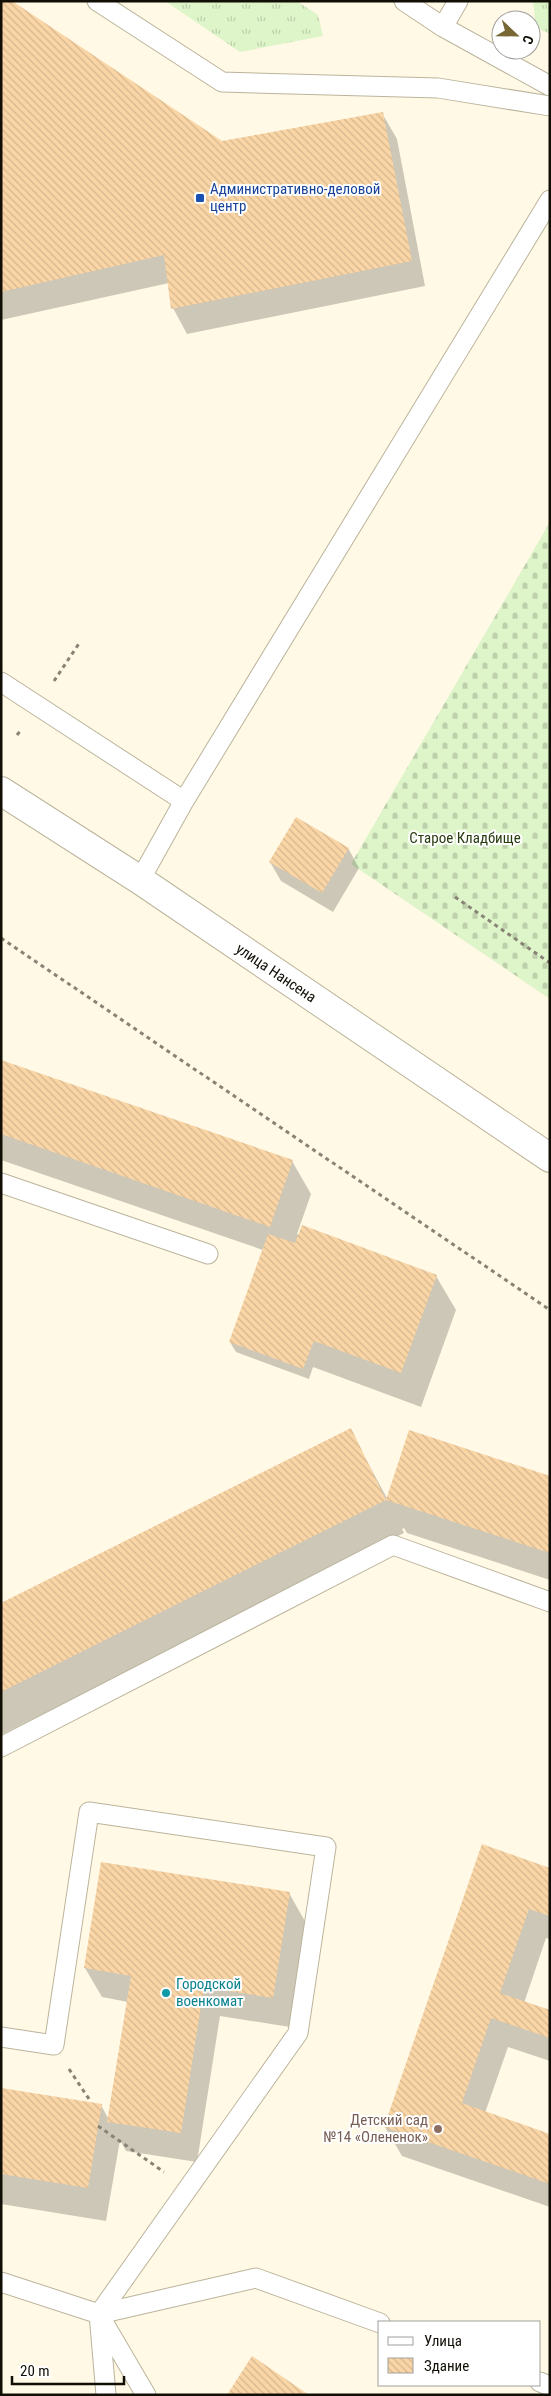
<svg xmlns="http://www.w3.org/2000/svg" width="551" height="2396" font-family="'Roboto Condensed',sans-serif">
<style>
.grass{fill:url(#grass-tufts)}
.cemetery{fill:url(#cemetery-stones)}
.shadow{fill:#0003}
.building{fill:url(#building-back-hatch)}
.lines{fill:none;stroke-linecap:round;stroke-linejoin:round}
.lane-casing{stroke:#bbb49c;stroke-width:21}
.secondary-casing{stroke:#bbb49c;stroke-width:30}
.path{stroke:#878375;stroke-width:3;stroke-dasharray:4 4;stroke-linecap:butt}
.lane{stroke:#fff;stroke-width:19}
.secondary{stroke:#fff;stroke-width:28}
.transit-dot{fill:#1a4fb4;stroke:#fff;stroke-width:2}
.culture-dot{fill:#0f9aa8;stroke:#fff;stroke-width:2}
.education-dot{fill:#8d6e63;stroke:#fff;stroke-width:2}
.labels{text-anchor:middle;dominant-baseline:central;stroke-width:4;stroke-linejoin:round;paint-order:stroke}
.transit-label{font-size:15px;fill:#164399;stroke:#fff;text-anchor:start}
.park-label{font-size:15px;fill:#283c0f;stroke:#fff}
.street-label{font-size:15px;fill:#110e06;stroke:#fff}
.culture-label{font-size:15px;fill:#0d838f;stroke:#fff;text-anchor:start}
.education-label{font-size:15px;fill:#785e54;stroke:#fff;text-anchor:end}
</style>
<defs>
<pattern id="grass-tufts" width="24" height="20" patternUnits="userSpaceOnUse" patternTransform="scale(1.25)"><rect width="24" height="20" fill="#def4c9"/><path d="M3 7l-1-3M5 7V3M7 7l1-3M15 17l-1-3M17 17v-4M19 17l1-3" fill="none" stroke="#bdd0ab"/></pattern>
<pattern id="cemetery-stones" width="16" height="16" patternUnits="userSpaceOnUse" patternTransform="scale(1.25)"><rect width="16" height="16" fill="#def4c9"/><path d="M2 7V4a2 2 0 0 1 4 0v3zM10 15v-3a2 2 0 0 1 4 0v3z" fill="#bdd0ab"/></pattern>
<pattern id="building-back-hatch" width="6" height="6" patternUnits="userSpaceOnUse" patternTransform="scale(1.25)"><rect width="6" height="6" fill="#fad6a7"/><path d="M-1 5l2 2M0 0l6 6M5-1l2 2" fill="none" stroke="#d5b68e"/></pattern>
</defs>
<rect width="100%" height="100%" fill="#fff9e5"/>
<path class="grass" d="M165,1h132l21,14 5,21 -83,16z
M533,1h17v33l-14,-7z"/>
<path class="cemetery" d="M550,522v477l-199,-135z"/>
<path class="shadow" d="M1,1l221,141 160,-29 15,26 28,147 -238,48 -14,-26 -4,-25 -168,37z
M348,848l11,20 -26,44 -52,-31 -11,-19z
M1,1061l291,100 19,33 -14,40 139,42 20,34 -35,97 -108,-40 -4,12 -73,-27 -6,-10 33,-92 -262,-90z
M350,1430l38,70 162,-23v103l-143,-47 -3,-5 -2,1 2,4 -403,202v-130z
M550,1869v70l-4,-1 -22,65 26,9v49l-42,-14 -23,66 65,22v72l-148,-51 -17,-29z
M289,1893l17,30 -16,104 -70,-11 -23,146 -71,-11 -6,-11 -14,81 -105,-17v-114l100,15 8,15 19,-118 -26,-5 -17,-29z"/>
<path class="building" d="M1,1h11l210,140 161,-29 29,149 -241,48 -7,-54 -163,37z
M296,817l53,31 -27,45 -53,-31z
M1,1060l292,100 -23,67 -269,-93z
M302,1225l135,50 -36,98 -87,-32 -11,28 -74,-27 39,-108 27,9z
M351,1428l35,72 -385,192v-89z
M409,1430l141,46v77l-164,-53z
M482,1844l68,24v48l-21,-7 -29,84 50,17v28l-59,-20 -29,85 88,31v50l-166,-57z
M101,1862l189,30 -17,106 -69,-11 -23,146 -74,-11 24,-146 -47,-8z
M1,2088l101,16 -14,84 -87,-14z
M252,2356l57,39h-82z"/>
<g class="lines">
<defs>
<path id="lane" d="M97,1l125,81 216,6 112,18
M404,1l39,26 107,59
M443,27l15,-26
M1,682l183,119
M140,880l44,-79 366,-601
M1,1183l207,71
M1,1747l392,-202 157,57
M1,2037l53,8 35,-233 237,35 -28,186 -199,281 7,81
M1,2282l98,32 157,-36 124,45
M102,2320l44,75
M540,2382l10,4"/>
<path id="secondary" d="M1,791l139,89 410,278"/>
</defs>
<use href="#lane" class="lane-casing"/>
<use href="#secondary" class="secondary-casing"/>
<path class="path" d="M54,681l26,-39
M17,735l4,-5
M455,897l95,66
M1,938l549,372
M69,2069l22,33
M98,2126l66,46"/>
<use href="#lane" class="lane"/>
<use href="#secondary" class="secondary"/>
</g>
<rect class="transit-dot" x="195" y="193" width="10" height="10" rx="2.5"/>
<circle class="culture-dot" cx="166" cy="1993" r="5"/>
<circle class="education-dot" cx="438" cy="2129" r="5"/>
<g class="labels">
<g class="transit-label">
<text x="210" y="189">Административно-деловой<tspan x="210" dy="17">центр</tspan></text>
</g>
<g class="park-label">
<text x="465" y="838">Старое Кладбище</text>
</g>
<g class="street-label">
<text transform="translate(276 973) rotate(34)">улица Нансена</text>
</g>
<g class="culture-label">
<text x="176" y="1984">Городской<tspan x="176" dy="17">военкомат</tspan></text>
</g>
<g class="education-label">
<text x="428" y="2120">Детский сад<tspan x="428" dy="17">№14 «Олененок»</tspan></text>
</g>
</g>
<rect width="551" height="2396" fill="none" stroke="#110e06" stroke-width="5"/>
<rect x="378" y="2321" width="162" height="65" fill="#ffffff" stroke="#a09f9b"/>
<rect x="388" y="2337" width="25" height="8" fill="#ffffff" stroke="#a09f9b"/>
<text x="424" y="2346" font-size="15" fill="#110e06">Улица</text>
<rect x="388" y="2358" width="25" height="15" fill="url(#building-back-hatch)" stroke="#a09f9b"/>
<text x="424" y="2371" font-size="15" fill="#110e06">Здание</text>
<g transform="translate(516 35) rotate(112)"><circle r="24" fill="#ffffff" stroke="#a09f9b"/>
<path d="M0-4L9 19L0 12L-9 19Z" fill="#776735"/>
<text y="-8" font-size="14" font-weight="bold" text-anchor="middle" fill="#110e06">С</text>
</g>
<path d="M12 2376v8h112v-8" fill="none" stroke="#110e06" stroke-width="2.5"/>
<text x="20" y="2376" font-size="15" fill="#110e06" stroke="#ffffff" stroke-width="4" paint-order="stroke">20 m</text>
</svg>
